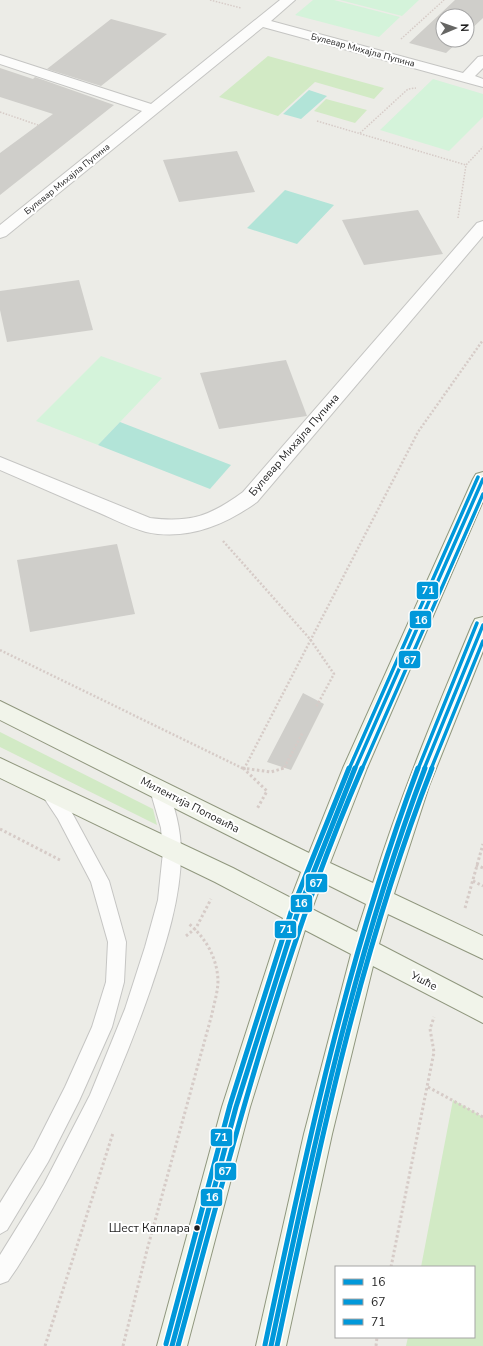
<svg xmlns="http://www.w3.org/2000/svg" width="483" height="1346" font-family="'Nunito Sans',sans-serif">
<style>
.grass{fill:#d2eac5}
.park{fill:#d4f3da}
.pitch{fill:#b2e4d8}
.building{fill:#cfceca}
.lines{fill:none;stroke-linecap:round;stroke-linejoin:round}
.lane-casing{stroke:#c5c5c3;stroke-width:2}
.street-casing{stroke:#c5c5c3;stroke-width:2}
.secondary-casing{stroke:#90977e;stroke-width:2}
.path-far2{stroke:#d6cbc7;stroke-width:1.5;stroke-dasharray:1.5 1.5;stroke-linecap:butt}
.path-far1{stroke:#d6cbc7;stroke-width:2.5;stroke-dasharray:2 2;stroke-linecap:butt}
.path{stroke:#d6cbc7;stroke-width:3;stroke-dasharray:2.5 2.5;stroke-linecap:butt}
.lane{fill:#fcfcfb;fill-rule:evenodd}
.street{fill:#fcfcfb;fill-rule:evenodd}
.secondary{fill:#f1f4ea;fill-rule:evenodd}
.bus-1-far1-casing{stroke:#fff;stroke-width:6}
.bus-1-casing{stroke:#fff;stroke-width:8}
.bus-2-far1-casing{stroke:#fff;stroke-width:6}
.bus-2-casing{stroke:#fff;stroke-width:8}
.bus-3-far1-casing{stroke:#fff;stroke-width:6}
.bus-3-casing{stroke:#fff;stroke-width:8}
.bus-1-far1{stroke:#0098da;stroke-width:3.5}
.bus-1{stroke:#0098da;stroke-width:5}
.bus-2-far1{stroke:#0098da;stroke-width:3.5}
.bus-2{stroke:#0098da;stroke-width:5}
.bus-3-far1{stroke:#0098da;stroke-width:3.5}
.bus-3{stroke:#0098da;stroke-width:5}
.bus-dot{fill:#1e1e1e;stroke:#fff;stroke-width:1.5}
.labels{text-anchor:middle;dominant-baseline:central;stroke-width:4;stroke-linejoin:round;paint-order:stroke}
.far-street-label{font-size:9px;fill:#1e1e1e;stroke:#fff}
.street-label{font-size:11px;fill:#1e1e1e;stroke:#fff}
.near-bus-label{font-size:12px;fill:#1e1e1e;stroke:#fff;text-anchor:end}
.line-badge{stroke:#fff;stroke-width:1.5}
.badge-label{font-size:11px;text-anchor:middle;font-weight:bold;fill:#fff}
</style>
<rect width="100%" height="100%" fill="#ecece7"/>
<path class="grass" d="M268,56l116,32 -10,11 -59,-17 -37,34 -59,-19z
M326,99l41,11 -12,13 -41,-12z
M0,732l153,77 4,16 -157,-78z
M453,1100l30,17v229h-77l2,-9h66v-70h-53z"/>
<path class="park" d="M313,0h21l66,17 -21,20 -84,-22z
M340,0h79l-17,16z
M433,79l50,15v23l-34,34 -69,-21z
M101,356l61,22 -64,67 -62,-24z"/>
<path class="pitch" d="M309,90l18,6 -26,23 -18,-5z
M285,190l49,15 -37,39 -50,-16z
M120,422l111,43 -21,24 -112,-44z"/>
<path class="building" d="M455,0h28v18l-16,15v-17h-24v24h17l-14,13 -37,-10z
M111,19l56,15 -66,52 -54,-17z
M0,68l33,11 2,-2 79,28 -114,90v-42l53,-39 -53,-17z
M237,151l18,41 -76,10 -16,-42z
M418,210l25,44 -79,11 -22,-45z
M79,280l14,50 -86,12 -7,-32v-19z
M286,360l21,56 -88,13 -19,-56z
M117,544l18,70 -105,18 -13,-72z
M303,693l21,11 -33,66 -24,-8z"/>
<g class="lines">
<defs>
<path id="lane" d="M159,783l6,2c10,19 16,46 16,67 0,46 -15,92 -30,136 -34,98 -78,192 -134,280l-9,13 -8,3v-29l44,-71 46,-89 35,-86 20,-62 13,-47 5,-48 -2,-24 -11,-38 3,-5z
M49,785l6,2 15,22 39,72 17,61 -2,40 -12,45 -33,74 -31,61 -41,68 -7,4v-31l34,-55 31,-61 27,-60 14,-45 2,-40 -17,-60 -33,-63 -18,-27 3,-5z"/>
<path id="street" d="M280,0h15l-24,21 192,52 15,-16 5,-1v12l-8,8 8,3v8l-220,-60 -257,209 -6,2v-13l142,-114 -142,-47v-9l151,49z
M483,221v15l-226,266c-32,23 -70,39 -111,30 -19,-5 -38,-16 -56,-23 -30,-13 -60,-26 -90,-39v-13l150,61c41,5 60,-2 93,-26l234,-269z"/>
<path id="secondary" d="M483,472v29l-116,267 -37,95 43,20c28,-89 63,-172 99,-258l3,-6 8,-2v34l-54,135 -35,108 89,42v23l-95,-45 -9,30 104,54v25l-110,-57 -41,168 -46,212h-30l48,-212 47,-180 -46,-24 -55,177 -63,239h-30l65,-239 61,-189 -68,-36 -215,-104v-20l233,110 58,30 10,-26 -301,-152v-19l309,152 34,-85 130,-289 3,-5zM322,882l44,22 -9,28 -45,-23z"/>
</defs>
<use href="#lane" class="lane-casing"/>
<use href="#street" class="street-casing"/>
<use href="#secondary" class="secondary-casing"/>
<path class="path-far2" d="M210,0l31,8
M401,39l43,-39
M0,112l38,13
M317,121l149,44
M360,133l48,-44 8,-1
M458,218l8,-53 17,-18"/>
<path class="path-far1" d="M223,541l87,98 24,35 -18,33
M0,650l244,119
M244,769l174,-337 65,-92
M281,769l3,-1 19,-36"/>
<path class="path" d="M242,768l29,4 13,-4
M245,768l-1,1 23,22 -10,18
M0,829l60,31
M476,865l7,3
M473,881l10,5
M465,908l18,-64
M186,936l10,-8 15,-29
M428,1087l55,30
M391,1267l43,-215 -4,-23 4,-12
M45,1346l68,-213
M123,1346l24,-96 65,-236c2,-11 6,-22 6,-34 -1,-22 -12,-42 -29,-56
M376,1346l1,-9"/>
<use href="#lane" class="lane"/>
<use href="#street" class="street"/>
<use href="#secondary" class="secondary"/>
<defs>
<path id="bus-1-far1" d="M355,769l128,-290
M424,769l59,-144"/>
<path id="bus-1" d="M172,1346l64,-239 61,-193 58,-146
M271,1346c41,-195 83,-391 154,-578"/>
<path id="bus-2-far1" d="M362,769l121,-275
M431,769l52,-128"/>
<path id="bus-2" d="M178,1346c53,-195 103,-392 184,-578
M277,1346c41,-195 82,-392 155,-578"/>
<path id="bus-3-far1" d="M349,769l129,-292
M418,769l59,-146"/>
<path id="bus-3" d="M166,1344l64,-239 61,-193 58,-144
M265,1345c41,-195 83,-391 153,-577"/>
</defs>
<use href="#bus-1-far1" class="bus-1-far1-casing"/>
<use href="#bus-1" class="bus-1-casing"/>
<use href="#bus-2-far1" class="bus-2-far1-casing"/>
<use href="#bus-2" class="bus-2-casing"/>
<use href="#bus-3-far1" class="bus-3-far1-casing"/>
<use href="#bus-3" class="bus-3-casing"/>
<use href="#bus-1-far1" class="bus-1-far1"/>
<use href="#bus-1" class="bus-1"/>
<use href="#bus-2-far1" class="bus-2-far1"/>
<use href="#bus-2" class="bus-2"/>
<use href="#bus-3-far1" class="bus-3-far1"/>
<use href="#bus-3" class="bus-3"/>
</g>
<circle class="bus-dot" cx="197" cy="1228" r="3.5"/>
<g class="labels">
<g class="far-street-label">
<text transform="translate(363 50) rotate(15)">Булевар Михајла Пупина</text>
<text transform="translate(67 179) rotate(-39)">Булевар Михајла Пупина</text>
</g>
<g class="street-label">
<text transform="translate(294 445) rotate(-49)">Булевар Михајла Пупина</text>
<text transform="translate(190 805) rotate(27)">Милентија Поповића</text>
<text transform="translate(424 981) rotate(27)">Ушће</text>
</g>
<g class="near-bus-label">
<text x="190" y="1228">Шест Каплара</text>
</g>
</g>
<g class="line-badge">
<rect x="416" y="581" width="23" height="19" rx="4" fill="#0098da"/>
<rect x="409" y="610" width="23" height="19" rx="4" fill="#0098da"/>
<rect x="398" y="650" width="23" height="19" rx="4" fill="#0098da"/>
<rect x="305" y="873" width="23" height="20" rx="4" fill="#0098da"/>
<rect x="290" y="894" width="23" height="19" rx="4" fill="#0098da"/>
<rect x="274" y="920" width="23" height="19" rx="4" fill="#0098da"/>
<rect x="210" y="1128" width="23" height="19" rx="4" fill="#0098da"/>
<rect x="214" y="1162" width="23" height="19" rx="4" fill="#0098da"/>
<rect x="200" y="1188" width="23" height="19" rx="4" fill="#0098da"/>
</g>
<g class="badge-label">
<text x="428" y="594">71</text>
<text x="421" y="624">16</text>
<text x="410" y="664">67</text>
<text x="316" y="887">67</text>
<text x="301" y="907">16</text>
<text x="286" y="933">71</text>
<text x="221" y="1141">71</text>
<text x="225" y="1175">67</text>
<text x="212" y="1201">16</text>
</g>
<rect x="335" y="1266" width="140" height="72" fill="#ffffff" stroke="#a5a5a5"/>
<rect x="343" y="1279" width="20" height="6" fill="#0098da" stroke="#a5a5a5"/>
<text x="371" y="1286" font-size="12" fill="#1e1e1e">16</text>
<rect x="343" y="1299" width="20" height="6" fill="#0098da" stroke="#a5a5a5"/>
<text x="371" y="1306" font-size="12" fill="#1e1e1e">67</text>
<rect x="343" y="1319" width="20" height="6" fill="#0098da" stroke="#a5a5a5"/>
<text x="371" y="1326" font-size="12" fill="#1e1e1e">71</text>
<g transform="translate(455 28) rotate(88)"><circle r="19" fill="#ffffff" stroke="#a5a5a5"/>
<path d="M0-3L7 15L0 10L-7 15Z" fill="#666664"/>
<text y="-6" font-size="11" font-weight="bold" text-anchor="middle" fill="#1e1e1e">N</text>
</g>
</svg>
